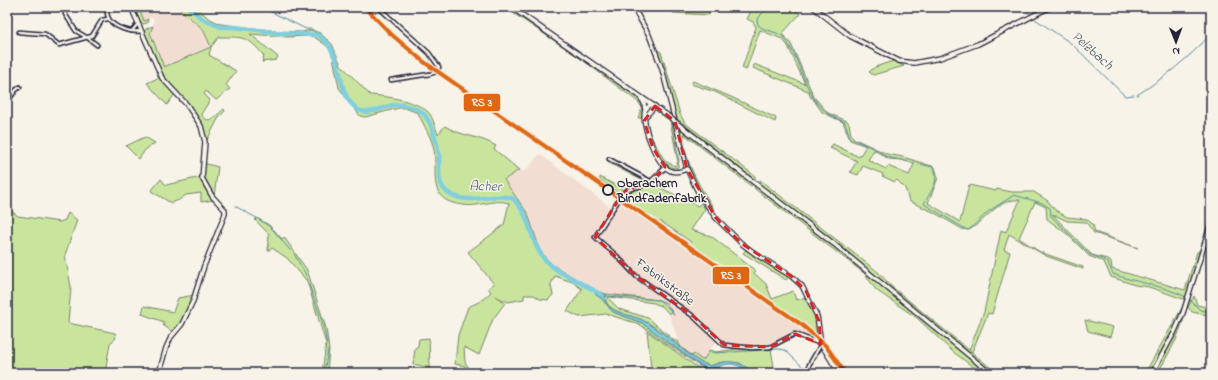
<svg xmlns="http://www.w3.org/2000/svg" width="1218" height="380" font-family="'Indie Flower',sans-serif">
<style>
.built{fill:#f2ddd3}
.green{fill:#c9e59d;stroke:#76846c;fill-rule:evenodd}
.water{fill:#80cedf;stroke:#5a899d}
.lines{fill:none;stroke-linecap:round;stroke-linejoin:round}
.stream{stroke:#5a899d;stroke-width:1}
.river{stroke:#80cedf;stroke-width:4.5}
.street-casing{stroke:#22223b;stroke-width:5.5}
.secondary-casing{stroke:#22223b;stroke-width:6}
.street{stroke:#f7f3e8;stroke-width:2.5}
.secondary{stroke:#f7f3e8;stroke-width:3.5}
.secondary-bridge-casing{stroke:#22223b;stroke-width:6;stroke-linecap:butt}
.secondary-bridge{stroke:#f7f3e8;stroke-width:3.5}
.rail-1-casing{stroke:#f7f3e8;stroke-width:7}
.rail-1{stroke:#df6713;stroke-width:4}
.marked{fill:none;stroke:#d62828;stroke-width:3;stroke-dasharray:8 5;stroke-linejoin:round}
.stop-dot{fill:#f7f3e8;stroke:#22223b;stroke-width:2}
.labels{text-anchor:middle;dominant-baseline:central;stroke-width:3;stroke-linejoin:round;paint-order:stroke}
.stop-label{font-size:13px;font-weight:bold;fill:#22223b;stroke:#f7f3e8;text-anchor:start}
.street-label{font-size:13px;fill:#22223b;stroke:#f7f3e8}
.water-label{font-size:14px;font-style:italic;fill:#3e566c;stroke:#f7f3e8}
.line-badge{stroke:#f7f3e8;stroke-width:1.5}
.badge-label{font-size:11px;text-anchor:middle;font-weight:bold;fill:#fff}
</style>
<rect width="100%" height="100%" fill="#f7f3e8"/>
<filter id="ink" filterUnits="userSpaceOnUse"><feTurbulence type="fractalNoise" baseFrequency=".025" numOctaves="2"/><feDisplacementMap in="SourceGraphic" scale="8" xChannelSelector="R" yChannelSelector="G"/><feConvolveMatrix kernelMatrix="1 2 1 2 8 2 1 2 1" color-interpolation-filters="sRGB"/></filter>
<g filter="url(#ink)">
<path class="built" d="M140,7h37l26,22 8,18 -47,20 -14,-34 4,-11 -2,-5 -8,4z
M540,154l70,53 8,-9 187,130 13,12 -1,3 -20,-7 -26,13 -47,-5 -6,-5 -11,14 -3,6 -2,1 -8,-6 -2,2 -12,-10 -11,-32 3,-4 -4,-4 -9,-6 -53,-6 -53,-29 -13,-15 -12,-36 -24,-34 15,-10 6,1z"/>
<path class="green" d="M132,7h7l5,14 4,-2 -1,4 -4,1 -4,-1z
M177,7h20l11,11 13,6 58,7 23,1 9,-2 9,3 12,11 9,21 29,30c16,1 49,6 59,18 4,5 6,14 9,21l7,-8c15,10 35,10 51,20l-2,3 25,21 -15,10 24,34 12,36 6,8 7,7 44,26 -2,3 7,5 11,13 29,11 56,41 11,5 10,-3v4h-14l-66,-46 -33,-10 -27,3 -12,-6 15,-22 -10,-7 -17,-6 -5,10h1l2,9 -5,5 -8,-1 -6,-4h-10v4l-16,3 -13,-6 10,7 -12,16 -14,36 -15,-8 1,15 7,11h-6l-1,-7 -10,-2 3,-29 10,-28 13,-6 10,-9 -3,-4 6,-4 -26,-32 36,-27 5,-22c-15,-5 -31,5 -46,2 -37,-4 -25,-30 -29,-55 -2,-12 -11,-26 -16,-37l-13,-5h-6l-34,9 -5,-1 -21,-28 -6,-31 -4,-9 -6,-5 -9,-6 -7,-1 -20,1 -37,-3 28,23 -2,3 -14,2 2,-6c-16,-20 -20,-19 -45,-19l-8,10 -2,8 27,16 -10,14 4,4 -14,11 -10,-9 -2,3 6,6 -9,14c7,13 15,1 23,-5l1,2 -6,6 -13,25 -2,-13 -4,-7 -39,-50 -17,-39 2,-4 7,-3 -3,7 14,34 47,-20 -8,-18z
M504,7h4l92,63 39,29 5,9 -2,10h-4l4,-11 -5,-6 -57,-43z
M673,7h37l-1,8 -36,-2z
M753,7c15,0 36,-4 47,7l-18,20 9,10 23,53 -3,1 -3,-7 -55,-23 1,-4 51,20 -17,-38 -6,-7 -22,-9 -14,40 -4,-2 14,-41 -3,-5 -6,-3z
M658,50l3,2 19,62 5,9 70,53v4l-79,-62 -10,-39 -9,-26z
M893,61l11,5 -31,9 -4,-3 6,-5z
M160,77l15,17 -8,11 -20,-22z
M693,81l38,16 45,21 -1,4 -60,-30 -24,-8z
M815,98l13,15 19,8 2,2 2,12 4,4 32,15 16,3 32,10 3,11 -10,25 32,19 9,-37 27,6 1,-2 15,3h22l14,9 7,9 12,7 20,2 6,6 2,7 43,16 -44,-15 -8,-11 -19,-1 -15,-7 40,41 15,4 4,3 1,7 73,21 12,-38 3,-2 -14,50 -37,-13 -14,-2 -24,-8 -7,-15 -15,-6 -22,-22 -20,-15 -1,-12 -11,-5 -16,36 21,14 43,15v2l-37,-13 -37,-22 -5,16 6,2 -18,62 -4,-1 -16,39 -3,-2 15,-38 17,-82 5,2 14,-32c-22,-2 -33,20 -51,30l-7,-1 -29,-17 -24,-11 -4,-13 -8,-8 -2,2 -13,-6 1,-2 -20,-8 -5,9 -8,-3 7,-11 -27,-13 3,-4 26,13 7,-11 -16,-6 -7,-18 -21,-10 -9,-13zM874,150l15,9 13,1 12,4 -5,11 -21,-9 -2,3 -18,-9z
M670,121l2,2 7,38 -1,6 -3,1c-15,-1 -22,-23 -26,-35l16,28 10,5 3,-4z
M680,129l41,30 31,25 -1,2 -67,-52c-3,22 17,55 29,73l-1,4 -20,-35 -13,-43z
M145,137l10,6 -10,7 -6,9 -13,-13z
M613,161l36,20v1l-6,3 2,-3 -36,-19z
M203,163l15,4 -4,30 -11,-20z
M201,177l3,8 10,15 -13,2v-9l-15,2 -7,5 -8,3 -20,-12 10,-12 5,6z
M600,177l24,13 -4,4 -20,-14z
M658,179l-3,6 43,21 3,-3 4,6 -14,21 20,6 45,35 -2,2 12,11 6,15 21,-8 3,9 11,-3 8,18 4,22 -130,-92 2,-3 -31,-21 -2,2 -37,-25c12,-11 23,-7 37,-19z
M760,180l118,92 13,14 106,87h-5l-234,-190z
M756,185l80,63 151,125h-6l-29,-22 -35,-33 -41,-28 -11,-16 -110,-85 -1,-3z
M7,208l11,8 42,6 5,-2 3,-7 9,7 -12,35 6,32 -3,36 47,10 1,5 -6,5 -5,30h-98z
M257,218l17,12 8,9 2,-2 23,33 19,58 3,22 -2,23h-5l4,-29 -19,-63 -20,-23 -15,-10 -4,3 1,-17 -14,-14z
M746,250l43,27 -3,3 -43,-27z
M606,294l53,6 13,11 -3,3 -6,-7 -9,-4 -44,-6 -2,1 11,11 29,9 27,23h3l2,5 12,10 2,-2 8,6 2,-1 6,-9 6,2 21,-3h34l4,24h-22l-13,-10 -18,-1 -13,4 -9,-4c-20,-13 -38,-33 -60,-43 -10,-4 -39,-8 -34,-25z
M195,295l-9,20 -12,18 -11,-8 1,-3 -22,-8 2,-8 29,6 5,-14z
M1194,296l3,9 14,3v8l-19,-4 -4,-5z
M1183,306l-12,30 -20,37h-6z
M1185,316l-9,24 -18,33h-3z
M1085,320l28,7 -3,10 -22,-6z
M647,331l54,39v1l-3,2h-32l-5,-4 -10,-2z
M429,338l1,29v1l-17,-4 2,-16 3,-2 1,-7z"/>
<path class="water" d="M597,291l9,3c-6,17 24,21 34,25 21,9 40,31 60,43l11,4c17,-7 29,-6 42,7 -6,0 -9,-5 -14,-7 -11,-5 -20,1 -30,3l-11,-5 -56,-41 -29,-11 -11,-13 -7,-5z"/>
<g class="lines">
<path class="stream" d="M231,7l6,2 15,-2
M261,7l45,22h6l6,6
M764,7v4l-7,9 1,5c7,7 21,6 26,13 19,23 19,59 45,76 4,4 11,6 16,8l5,16 27,12 10,7 46,10c8,13 -3,25 -9,37l43,26 3,-1 19,-18 25,-16 28,8 8,5 1,8 38,38 18,7 6,13c24,9 50,11 73,23
M1022,7l8,7
M1035,19l37,25 53,52 9,-1
M1137,95c27,-17 53,-38 74,-61
M235,206l34,19 21,25
M294,254l11,19 18,51 4,20
M605,296l54,4 7,3 8,12
M1189,299l11,11 11,2
M711,352l5,1 62,-4 7,1 21,20 1,3
M324,373l4,-23
M464,373l1,-3"/>
<path class="river" d="M188,7l16,13 17,7h13l46,6 38,2c30,22 15,55 38,73 11,9 26,-1 38,-3 8,-1 19,2 26,6 11,6 17,32 19,44 1,13 -4,31 11,39 22,12 41,-2 62,4 20,17 17,44 33,62 13,14 39,23 55,34"/>
<defs>
<path id="street" d="M67,7l-2,7 11,17 10,6
M106,7c1,4 1,9 3,12 5,9 23,14 31,12
M378,7l51,46 10,14 -3,5 -6,2 -39,6
M7,31l3,-24
M132,31l5,-6
M19,32l26,2 14,11 33,-9 10,-16 6,-1
M88,38l9,7
M7,102l9,-12 4,-3
M609,159l43,23
M666,167l-18,17 -21,6 -6,6 -26,41 22,19 19,20 57,40 31,29 28,3 18,-1 25,-13 26,10 -12,21 1,8
M704,371h16l7,2"/>
<path id="secondary" d="M131,7l31,71 25,27 14,21 4,16 -3,36 10,18 13,14v4l-21,52 -11,35 -11,23 -11,13 -5,11 -7,25
M511,7l156,108
M633,7l16,28 13,34 25,100 11,23 18,26 25,25 16,12 34,21 11,10 15,30 4,28 18,29
M813,7l37,29 49,25 15,2 26,-5 38,-14 72,-37
M640,97l4,6 1,7
M651,104l-6,6c-4,14 11,55 26,61 5,2 11,0 16,-2
M645,117l10,-11
M682,127l152,117 156,129
M1152,373l22,-40 9,-20 28,-90"/>
</defs>
<use href="#street" class="street-casing"/>
<use href="#secondary" class="secondary-casing"/>
<use href="#street" class="street"/>
<use href="#secondary" class="secondary"/>
<defs>
<path id="secondary-bridge" d="M667,115l15,12"/>
</defs>
<use href="#secondary-bridge" class="secondary-bridge-casing"/>
<use href="#secondary-bridge" class="secondary-bridge"/>
<defs>
<path id="rail-1" d="M365,7l26,27 33,28 378,263 24,21 19,27"/>
</defs>
<use href="#rail-1" class="rail-1-casing"/>
<use href="#rail-1" class="rail-1"/>
</g>
</g>
<path class="marked" d="M655,106l20,15 12,48 29,49 25,25 50,33 15,15 13,30 2,23 -26,-10 -25,13 -46,-2 -31,-29 -57,-40 -41,-39 26,-41 6,-6 21,-6 17,-17 -12,-19 -9,-27z"/>
<circle class="stop-dot" cx="608" cy="190" r="5"/>
<g class="labels">
<g class="stop-label">
<text x="617" y="183">Oberachern<tspan x="617" dy="15">Bindfadenfabrik</tspan></text>
</g>
<g class="street-label">
<text transform="translate(665 282) rotate(37)">Fabrikstraße</text>
</g>
<g class="water-label">
<text transform="translate(1092 51) rotate(42)">Pelzbach</text>
<text transform="translate(485 187) rotate(1)">Acher</text>
</g>
</g>
<g class="line-badge">
<rect x="463" y="93" width="38" height="19" rx="4" fill="#df6713"/>
<rect x="712" y="266" width="38" height="19" rx="4" fill="#df6713"/>
</g>
<g class="badge-label">
<text x="482" y="106">RS 3</text>
<text x="731" y="279">RS 3</text>
</g>
<rect width="1218" height="380" fill="none" stroke="#f7f3e8" stroke-width="24"/>
<rect x="12" y="12" width="1194" height="356" fill="none" stroke="#22223b" stroke-width="1.5" filter="url(#ink)"/>
<g transform="translate(1176 42) rotate(179)" stroke="#f7f3e8" stroke-width="3" paint-order="stroke">
<path d="M0-3L7 15L0 10L-7 15Z" fill="#22223b"/>
<text y="-6" font-size="11" font-weight="bold" text-anchor="middle" fill="#22223b">N</text>
</g>
</svg>
